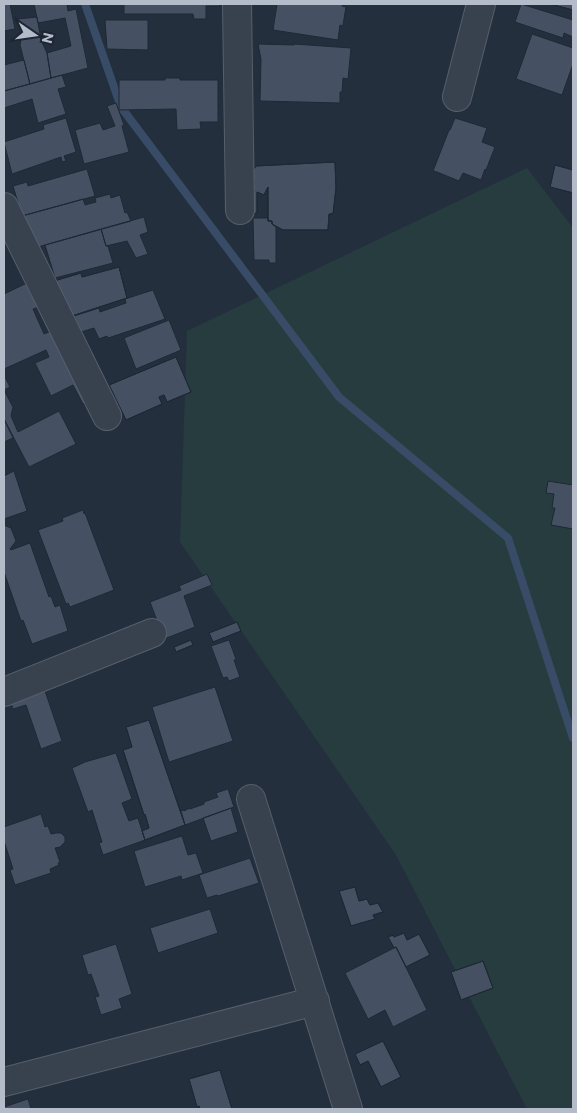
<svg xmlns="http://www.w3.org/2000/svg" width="577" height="1113" font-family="Commissioner,sans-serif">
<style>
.green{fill:#263c3f}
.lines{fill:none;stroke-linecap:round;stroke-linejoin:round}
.stream{stroke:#394c67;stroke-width:8}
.building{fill:#455162;stroke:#1f2835}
.minor-casing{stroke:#565f6c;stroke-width:30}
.minor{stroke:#38414e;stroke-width:28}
</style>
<rect width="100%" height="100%" fill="#242f3e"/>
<path class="green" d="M527,168l46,60v347l-1,5 1,2v527h-46l-131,-254 -216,-313 7,-211z"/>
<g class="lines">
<path class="stream" d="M85,4l36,103 218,290 169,141 65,200"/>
</g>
<path class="building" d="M4,4h6l5,25 -11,2z
M34,4h33l1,7 8,-2 12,59 -37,10 -4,-25 24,-7 -6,-28 -27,5z
M124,4h96v2h-14v13h-12l-1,-5h-69z
M277,4h66l-1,2 4,1 -3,18v1l-3,-1 -2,15 -65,-10z
M521,4l52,16v17l-9,-4 -1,5 -48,-16z
M550,4h23v6z
M550,4h23v6z
M37,17l4,23 6,13 4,25 -21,6 -10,-39 1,-6 -3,-20z
M105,20h43v30l-41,-1z
M532,34l41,14v16l-11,31 -46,-16z
M258,44l36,1v-1l57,4 -3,31 -5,-1 -1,14h-2v11l-80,-2 1,-42z
M24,60l6,24 -26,7v-26z
M62,75l4,12 -8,2 8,25 -28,9 -6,-24 -28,9v-17z
M165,78h15v2h38v42h-18l1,7 -24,1 -1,-21 -57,1v-30h46z
M116,103l8,22 -2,1 7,26 -45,12 -9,-34 25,-7 3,7 12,-4 -8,-20z
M66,118l10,34 -12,4 2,5 -4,1 -1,-5 -49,17 -8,-32 40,-13 -1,-4z
M455,118l32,10 -5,14 13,5 -9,23 -1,-1 -4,11 -18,-7 -4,8 -22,-9 -4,-1 16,-41h1z
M335,162l1,26 -3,26h-4l-1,16h-45l-11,-6v-3h-4v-34l-4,8 -7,-3v21l-7,1v-23h5l-3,-1 2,-7 -3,1v-16h4v-2z
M335,162l1,26 -3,26h-4l-1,16h-45l-11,-6v-3h-4v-34l-4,8 -7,-3v21l-7,1v-23h5l-3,-1 2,-7 -3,1v-16h4v-2z
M555,165l18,5v23l-23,-6z
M555,165l18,5v23l-23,-6z
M87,169l8,27 -73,20 -9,-30 14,-4 1,4z
M110,194l1,4 9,-3 5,18 2,-1 4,9 -93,26 -16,-31 61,-17 2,6 11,-3 -1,-4z
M144,217l4,15 -8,3 8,19 -12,4 -9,-17 -21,5 -5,-17z
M253,218h15v3h4v3l4,3v36h-7v-3h-15z
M101,229l5,17h2l5,17 -58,15 -10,-33z
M119,267l8,31 -55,18 -18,-35 27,-8 1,4z
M119,267l8,31 -55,18 -18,-35 27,-8 1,4z
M29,282l13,24 -9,3 11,25 10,-4 36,70 -7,4 -10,-19 -22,11 -16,-33 14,-6 -3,-7 -42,19v-75z
M153,290l12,29 -57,19 -1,-2 -8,3 -5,-11 -13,4 -7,-16 25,-8 1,4 26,-9 -1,-4z
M169,320l12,30 -45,19 -12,-31z
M176,357l15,35 -24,10 -3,-7 -5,2 3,7 -36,16 -17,-35z
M176,357l15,35 -24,10 -3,-7 -5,2 3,7 -36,16 -17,-35z
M4,375l6,12 -6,3 9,17 -2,9 7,16 41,-21 17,33 -47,23 -25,-48z
M4,419l9,19 -9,4z
M14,471l13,40 -23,8v-40h1l-1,-3z
M548,481l25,4v44l-22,-4 4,-17h-3l2,-14 -8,-1z
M83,510l1,4 1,-1 29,77 -44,17 -2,-4 -2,1 -28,-74 25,-9 -1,-3z
M4,525l7,3 5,13 -6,8 1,1 19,-7 19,54 2,-1 4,11 5,-2 8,26 -36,13 -9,-24 -2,1 -17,-49z
M207,574l5,11 -28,11 11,31 -31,12 -14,-37 31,-12 -2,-4z
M237,622l4,9 -28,11 -4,-9z
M237,622l4,9 -28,11 -4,-9z
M191,640l2,5 -17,7 -2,-5z
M191,640l2,5 -17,7 -2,-5z
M229,640l7,19 -2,1 6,17 -11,4 -2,-4 -4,1 -12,-32z
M43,685l19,56 -21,8 -15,-44 -13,4 -2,-6z
M215,687l18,54 -64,21 -17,-55z
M149,720l36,105 -40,15 -3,-9 7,-3 -4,-14 -1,1 -21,-65 9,-3 -6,-20z
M149,720l36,105 -40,15 -3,-9 7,-3 -4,-14 -1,1 -21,-65 9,-3 -6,-20z
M116,753l16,46 -10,4 7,18 9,-3 7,22 -42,15 -4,-12 3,-1 -10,-32 -4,2 -16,-44 13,-6z
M228,789l6,18 -49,18 -4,-14 3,-1v1l4,-2v-1l2,1 14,-5v-2l14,-5 -2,-4z
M231,808l7,24 -27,9 -8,-23z
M41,814l4,13 3,-1 3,8 5,-1h5l4,4v5l-5,5 -5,1 5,14 -2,1 1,2 -9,4 1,4 -36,12 -5,-15 3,-1 -9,-28v-14z
M182,836l6,19 8,-2 7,20 -21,7 -1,-4 -36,11 -11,-36z
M250,858l9,25 -41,13 -1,-1 -10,3 -8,-23z
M355,887l4,14 8,-2 3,6 8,-2 5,9 -10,3 2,4 -24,7 -12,-35z
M355,887l4,14 8,-2 3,6 8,-2 5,9 -10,3 2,4 -24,7 -12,-35z
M210,909l8,24 -60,20 -8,-25z
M404,933l3,7 12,-6 11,21 -24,12 -10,-20 -2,1 -6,-11 5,-2 1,2z
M404,933l3,7 12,-6 11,21 -24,12 -10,-20 -2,1 -6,-11 5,-2 1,2z
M116,944l16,50 -13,5 3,9 -21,7 -6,-18 4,-1 -8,-22 -3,1 -6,-20z
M396,947l31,63 -34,17 -8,-17 -17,9 -23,-46z
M483,961l10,27 -32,12 -10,-28z
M483,961l10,27 -32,12 -10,-28z
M383,1041l18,36 -20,10 -13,-26 -8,4 -5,-11z
M383,1041l18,36 -20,10 -13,-26 -8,4 -5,-11z
M220,1070l12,39h-32l-1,-3 -2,1 -8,-28z
M220,1070l12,39h-32l-1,-3 -2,1 -8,-28z
M28,1099l3,10h-27v-2z"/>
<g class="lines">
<defs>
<path id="minor" d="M237,4l3,206
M457,97l24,-93
M4,207l103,209
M4,692l148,-59
M251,799l97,310
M4,1082l311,-81"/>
</defs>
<use href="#minor" class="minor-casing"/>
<use href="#minor" class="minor"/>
</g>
<rect width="577" height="1113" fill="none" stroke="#b4bcc9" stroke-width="10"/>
<g transform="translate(35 35) rotate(103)" stroke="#1d2633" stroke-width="4" paint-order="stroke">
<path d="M0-4L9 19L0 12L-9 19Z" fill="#b4bcc9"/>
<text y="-8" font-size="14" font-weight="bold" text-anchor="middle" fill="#b4bcc9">N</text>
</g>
</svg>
